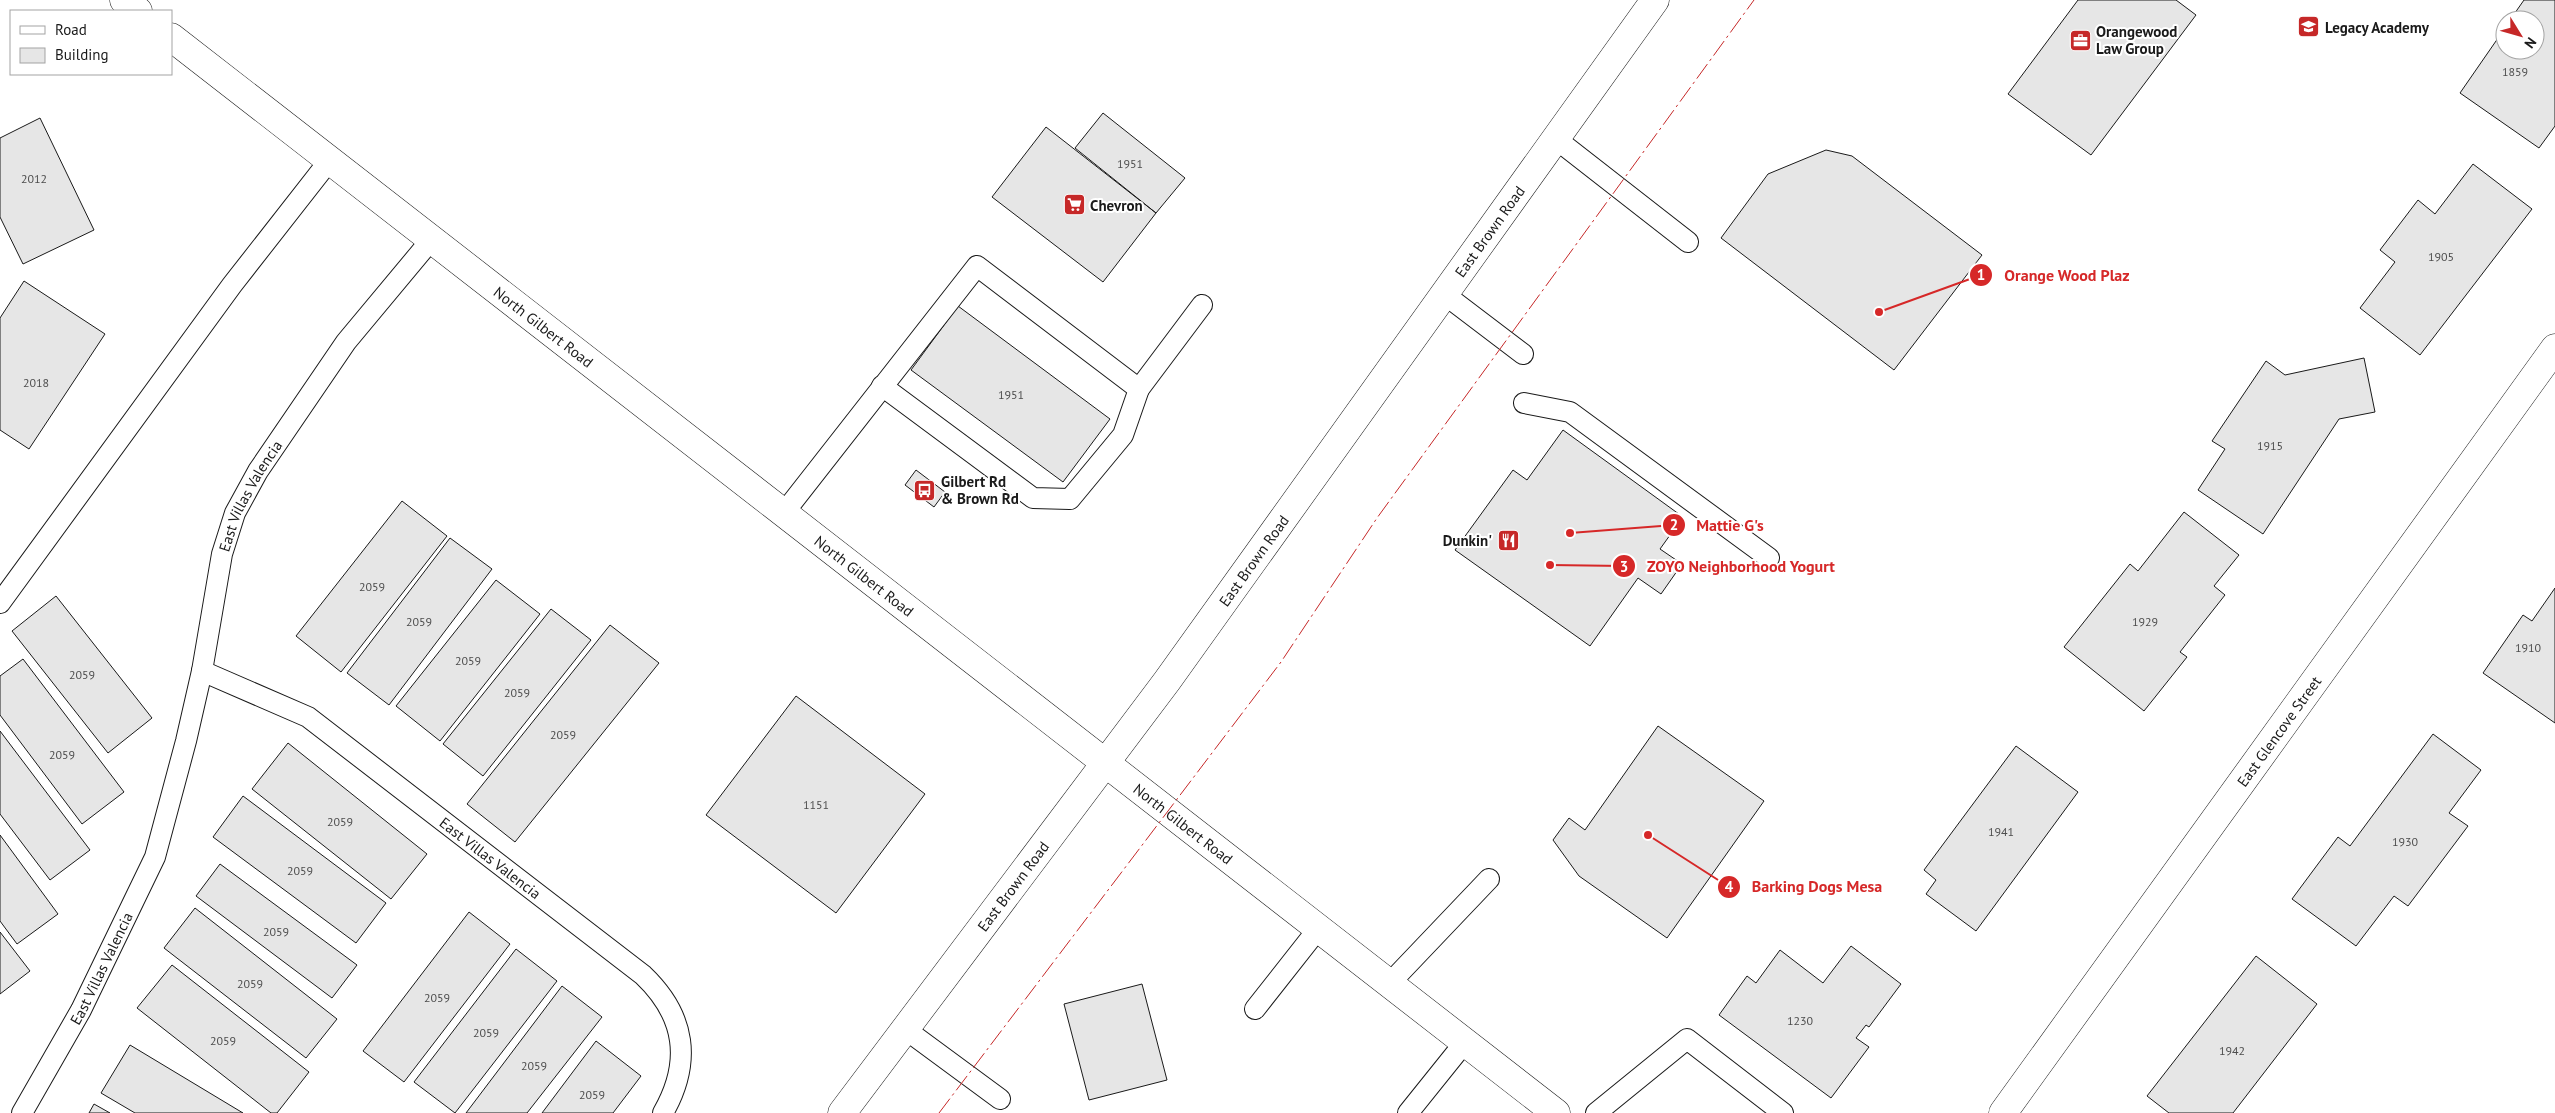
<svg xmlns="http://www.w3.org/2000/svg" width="2555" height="1113" font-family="'PT Sans',sans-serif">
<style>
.building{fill:#e6e6e6;stroke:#1a1a1a}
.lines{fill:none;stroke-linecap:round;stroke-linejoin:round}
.lane-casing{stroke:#1a1a1a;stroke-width:22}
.street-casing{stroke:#1a1a1a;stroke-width:29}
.secondary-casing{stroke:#1a1a1a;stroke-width:29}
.primary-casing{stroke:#1a1a1a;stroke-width:29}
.lane{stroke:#fff;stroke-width:20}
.street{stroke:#fff;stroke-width:28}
.secondary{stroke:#fff;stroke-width:28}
.primary{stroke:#fff;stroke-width:28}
.power{stroke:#c62828;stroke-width:1;stroke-dasharray:18 4 2.5 4;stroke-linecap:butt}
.labels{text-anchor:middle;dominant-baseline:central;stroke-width:4;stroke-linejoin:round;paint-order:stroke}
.number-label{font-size:12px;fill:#4d4d4d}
.poi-label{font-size:15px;font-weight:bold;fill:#1a1a1a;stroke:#fff;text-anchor:start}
.street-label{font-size:15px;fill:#1a1a1a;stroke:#fff}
.leader{fill:none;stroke:#d62828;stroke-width:2}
.callout-dot{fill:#d62828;stroke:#fff;stroke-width:2}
.mark-label{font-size:15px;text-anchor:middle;font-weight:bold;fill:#fff}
.callout-label{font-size:16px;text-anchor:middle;font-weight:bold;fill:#d62828;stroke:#fff;stroke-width:4;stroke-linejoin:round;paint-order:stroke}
</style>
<rect width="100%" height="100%" fill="#fff"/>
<path class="building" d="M2078,0h98l20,15 -105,140 -83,-61z
M2524,0h31v126l-16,22 -79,-55 45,-65v22h30v-30h-25z
M1103,113l82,65 -29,35 -81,-65z
M40,118l54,112 -71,34 -23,-47v-79z
M1046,127l110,86 -53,69 -111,-85z
M1826,150l26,6 130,99 -88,115 -173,-132 47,-64z
M2473,164l59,45 -112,146 -60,-47 35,-46 -15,-12 38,-50 17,14z
M24,281l81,53 -76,115 -29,-19v-112z
M958,306l152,113 -47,63 -152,-112z
M2364,358l11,54 -36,7 -76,115 -65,-44 27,-41 -13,-8 54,-80 19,14z
M1563,430l120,87 -23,32 22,15 -21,30 -23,-16 -48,68 -135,-96 58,-80 14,10z
M916,470l29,22 -11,15 -29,-22z
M402,501l45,35 -106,136 -45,-36z
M2184,512l55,43 -25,31 11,9 -45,57 7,5 -43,54 -80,-64 66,-83 8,7z
M450,538l42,31 -103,136 -42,-32z
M496,580l44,34 -100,127 -44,-35z
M2555,588v135l-72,-50 40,-58 9,6z
M56,596l96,122 -44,35 -96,-122z
M551,609l40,31 -108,136 -40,-32z
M610,625l49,38 -144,179 -48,-38z
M23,659l101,133 -42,32 -82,-109v-39z
M796,696l129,98 -89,119 -130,-98z
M1658,726l106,75 -97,137 -88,-62 -26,-36 16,-22 16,12z
M0,731l90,119 -40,30 -50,-66z
M2433,734l48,36 -32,43 19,13 -60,80 -14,-10 -38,50 -64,-47 46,-62 12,9z
M288,743l139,111 -36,45 -139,-110z
M2016,746l62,46 -102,139 -50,-37 10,-14 -12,-10z
M243,796l143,107 -30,40 -143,-106z
M0,835l58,79 -41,30 -17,-23z
M220,864l137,101 -25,33 -136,-102z
M195,908l142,111 -31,39 -142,-110z
M469,912l41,32 -106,138 -41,-31z
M0,932l30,39 -30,23z
M1851,946l50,38 -32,43 -3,-2 -10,13 13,9 -38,51 -112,-83 28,-39 9,7 24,-33 43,33z
M516,949l41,32 -102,132 -41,-31z
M2256,956l61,48 -84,109h-64l-22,-17z
M172,965l137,107 -32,41h-6l-134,-105z
M1142,984l25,96 -78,20 -25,-96z
M562,986l40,31 -75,96h-61z
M596,1041l45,35 -28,37h-71z
M130,1045l113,68h-108l-34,-20z
M94,1104l16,9h-21z"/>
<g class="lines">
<defs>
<g id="lane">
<path d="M1556,139l132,103"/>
<path d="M1444,294l79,60"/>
<path d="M882,386l151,112 37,1 53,-64 16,-46"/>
<path d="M1524,403l46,9 199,146"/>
<path d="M783,514l194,-248 162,123 63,-84"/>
<path d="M0,603l232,-318 97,-124"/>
<path id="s1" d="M202,671l106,46 335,258c43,41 49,87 20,138"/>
<path d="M1389,984l100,-105"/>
<path d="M1255,1009l63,-80"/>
<path d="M905,1029l95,70"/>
<path id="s2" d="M22,1113l59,-103 74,-153 31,-116 16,-70 20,-117 13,-41 23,-42 88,-129 85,-102"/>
<path d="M1408,1113l57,-71"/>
<path d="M1596,1113l91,-74 96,74"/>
</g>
<g id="street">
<path id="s3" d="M2003,1113l552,-765"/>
</g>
<g id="secondary">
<path id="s4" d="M842,1113l325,-432 488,-681"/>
</g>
<g id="primary">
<path d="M124,0l14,11"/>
<path id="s5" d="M171,37l1385,1076"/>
</g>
</defs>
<use href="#lane" class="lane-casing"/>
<use href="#street" class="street-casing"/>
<use href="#secondary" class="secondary-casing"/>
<use href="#primary" class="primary-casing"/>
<use href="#lane" class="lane"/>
<use href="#street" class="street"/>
<use href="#secondary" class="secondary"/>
<use href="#primary" class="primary"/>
<path class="power" d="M939,1113l342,-451 96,-144 377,-518"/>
</g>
<defs>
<symbol id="school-square" viewBox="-11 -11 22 22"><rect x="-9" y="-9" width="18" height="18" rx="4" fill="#c62828" stroke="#fff"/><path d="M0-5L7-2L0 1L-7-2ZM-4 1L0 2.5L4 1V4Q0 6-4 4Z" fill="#fff"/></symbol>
<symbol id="office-square" viewBox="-11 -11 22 22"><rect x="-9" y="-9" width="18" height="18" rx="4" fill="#c62828" stroke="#fff"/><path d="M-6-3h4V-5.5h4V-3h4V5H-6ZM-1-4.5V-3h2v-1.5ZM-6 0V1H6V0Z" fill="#fff"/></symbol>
<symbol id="supermarket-square" viewBox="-11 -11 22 22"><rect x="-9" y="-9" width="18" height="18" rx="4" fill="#c62828" stroke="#fff"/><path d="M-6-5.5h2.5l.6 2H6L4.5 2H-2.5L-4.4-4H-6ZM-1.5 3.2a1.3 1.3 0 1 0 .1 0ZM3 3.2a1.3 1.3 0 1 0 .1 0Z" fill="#fff"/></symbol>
<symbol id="bus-square" viewBox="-11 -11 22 22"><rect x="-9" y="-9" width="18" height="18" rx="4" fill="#c62828" stroke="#fff"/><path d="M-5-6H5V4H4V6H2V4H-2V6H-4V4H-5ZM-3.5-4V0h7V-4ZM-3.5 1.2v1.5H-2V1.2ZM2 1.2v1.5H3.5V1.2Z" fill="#fff"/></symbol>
<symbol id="restaurant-square" viewBox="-11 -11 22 22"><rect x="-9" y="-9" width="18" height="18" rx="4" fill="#c62828" stroke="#fff"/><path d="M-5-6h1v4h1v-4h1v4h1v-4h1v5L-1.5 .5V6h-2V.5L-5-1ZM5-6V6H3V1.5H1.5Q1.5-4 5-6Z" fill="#fff"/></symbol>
</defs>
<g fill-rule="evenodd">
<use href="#school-square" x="2296" y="14" width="25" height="25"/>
<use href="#office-square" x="2068" y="28" width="25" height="25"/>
<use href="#supermarket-square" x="1062" y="192" width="25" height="25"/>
<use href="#bus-square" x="912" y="478" width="25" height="25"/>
<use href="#restaurant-square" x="1496" y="528" width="25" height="25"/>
</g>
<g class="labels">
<g class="number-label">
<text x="2515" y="71">1859</text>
<text x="1130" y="163">1951</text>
<text x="34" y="178">2012</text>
<text x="2441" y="256">1905</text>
<text x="36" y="382">2018</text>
<text x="1011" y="394">1951</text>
<text x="2270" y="445">1915</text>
<text x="372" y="586">2059</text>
<text x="419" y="621">2059</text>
<text x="2145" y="621">1929</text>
<text x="2528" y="647">1910</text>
<text x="468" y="660">2059</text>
<text x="82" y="674">2059</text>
<text x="517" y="692">2059</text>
<text x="563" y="734">2059</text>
<text x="62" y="754">2059</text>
<text x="816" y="804">1151</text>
<text x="340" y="821">2059</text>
<text x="2001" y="831">1941</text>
<text x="2405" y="841">1930</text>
<text x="300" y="870">2059</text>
<text x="276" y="931">2059</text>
<text x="250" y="983">2059</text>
<text x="437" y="997">2059</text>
<text x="1800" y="1020">1230</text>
<text x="486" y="1032">2059</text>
<text x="223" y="1040">2059</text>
<text x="2232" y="1050">1942</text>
<text x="534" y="1065">2059</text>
<text x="592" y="1094">2059</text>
</g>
<g class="poi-label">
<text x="2325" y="27">Legacy Academy</text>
<text x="2096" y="31">Orangewood<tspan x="2096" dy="17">Law Group</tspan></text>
<text x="1090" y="205">Chevron</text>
<text x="941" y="481">Gilbert Rd<tspan x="941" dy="17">&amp; Brown Rd</tspan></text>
<text x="1492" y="540" text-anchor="end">Dunkin'</text>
</g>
<g class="street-label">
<text stroke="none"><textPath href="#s4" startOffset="1094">East Brown Road</textPath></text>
<text stroke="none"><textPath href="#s5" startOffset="472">North Gilbert Road</textPath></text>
<text stroke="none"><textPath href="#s2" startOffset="664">East Villas Valencia</textPath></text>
<text stroke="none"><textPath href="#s4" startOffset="689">East Brown Road</textPath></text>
<text stroke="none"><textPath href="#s5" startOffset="878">North Gilbert Road</textPath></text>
<text stroke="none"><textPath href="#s3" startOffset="471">East Glencove Street</textPath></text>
<text stroke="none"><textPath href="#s5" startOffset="1282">North Gilbert Road</textPath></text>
<text stroke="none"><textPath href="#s1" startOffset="346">East Villas Valencia</textPath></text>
<text stroke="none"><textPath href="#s4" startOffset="284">East Brown Road</textPath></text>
<text stroke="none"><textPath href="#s2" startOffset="165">East Villas Valencia</textPath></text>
</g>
</g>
<path class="leader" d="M1879 312L1981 275M1570 533L1674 525M1550 565L1624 566M1648 835L1729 887"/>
<g class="callout-dot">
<circle cx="1879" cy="312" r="5"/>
<circle cx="1570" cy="533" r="5"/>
<circle cx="1550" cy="565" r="5"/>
<circle cx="1648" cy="835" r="5"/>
<circle cx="1981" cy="275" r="12"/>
<circle cx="1674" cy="525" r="12"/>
<circle cx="1624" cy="566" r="12"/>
<circle cx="1729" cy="887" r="12"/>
</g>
<g class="mark-label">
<text x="1981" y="280">1</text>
<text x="1674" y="530">2</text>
<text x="1624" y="572">3</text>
<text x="1729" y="892">4</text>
</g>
<g class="callout-label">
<text x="2067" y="281">Orange Wood Plaz</text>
<text x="1730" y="531">Mattie G's</text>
<text x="1741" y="572">ZOYO Neighborhood Yogurt</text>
<text x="1817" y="892">Barking Dogs Mesa</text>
</g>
<rect x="10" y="10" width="162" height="65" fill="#ffffff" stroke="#a3a3a3"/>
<rect x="20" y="26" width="25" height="8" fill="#ffffff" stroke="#a3a3a3"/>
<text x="55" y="35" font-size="15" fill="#1a1a1a">Road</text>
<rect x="20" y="48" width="25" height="15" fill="#e6e6e6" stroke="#a3a3a3"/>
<text x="55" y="60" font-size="15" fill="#1a1a1a">Building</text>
<g transform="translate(2520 35) rotate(127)"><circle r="24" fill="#ffffff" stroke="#a3a3a3"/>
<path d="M0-4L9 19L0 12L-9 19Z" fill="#c62828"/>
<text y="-8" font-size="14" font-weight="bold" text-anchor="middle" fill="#1a1a1a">N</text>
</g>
</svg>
